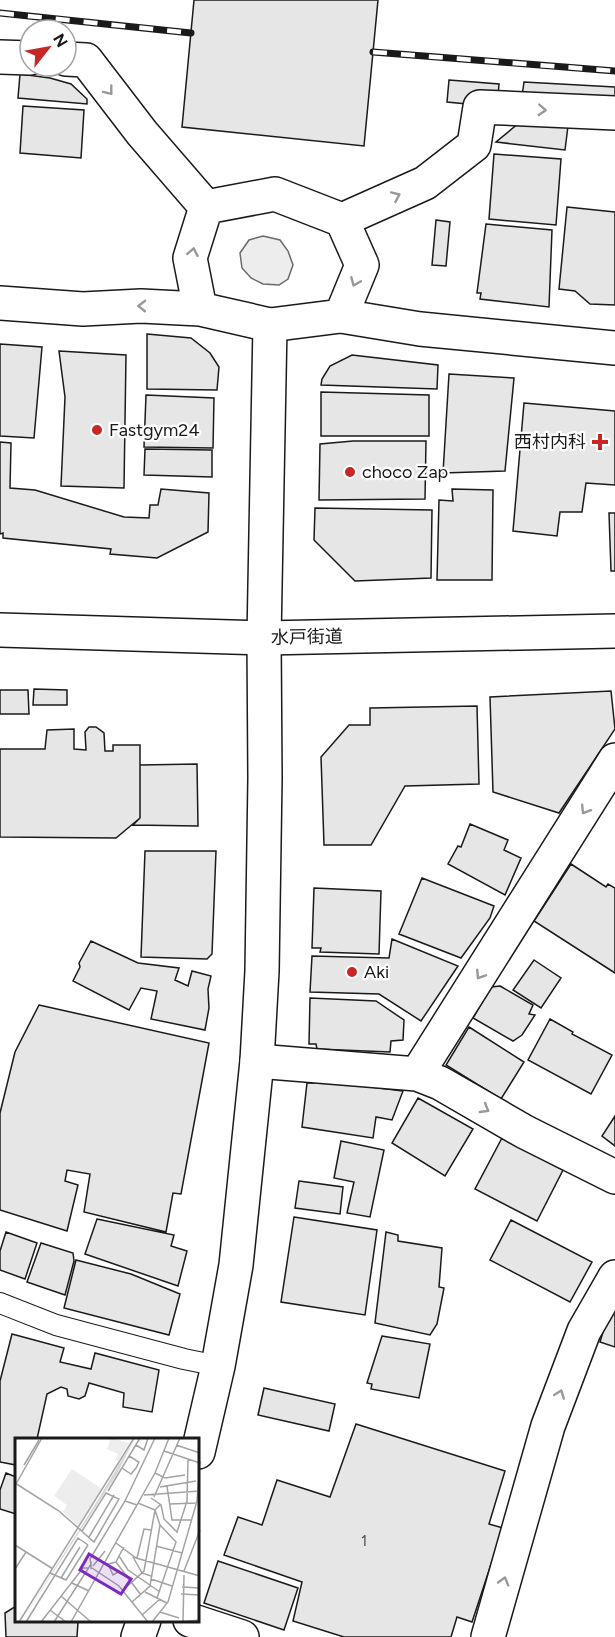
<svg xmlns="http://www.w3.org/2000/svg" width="615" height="1637" font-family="Figtree,'Noto Sans JP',sans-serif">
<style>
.built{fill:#ededed;stroke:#6a6a6a;stroke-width:1.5}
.building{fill:#e6e6e6;stroke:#1a1a1a;stroke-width:1.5}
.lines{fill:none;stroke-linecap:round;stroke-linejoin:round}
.lane-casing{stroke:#1a1a1a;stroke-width:22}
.street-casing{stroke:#1a1a1a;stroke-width:36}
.secondary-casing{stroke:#1a1a1a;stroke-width:36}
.highway-casing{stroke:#1a1a1a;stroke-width:36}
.lane{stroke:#fff;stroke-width:20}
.street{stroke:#fff;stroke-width:33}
.secondary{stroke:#fff;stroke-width:33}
.highway{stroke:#fff;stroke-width:33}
.rail-casing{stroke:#1a1a1a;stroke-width:7}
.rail{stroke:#fff;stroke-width:4.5;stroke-dasharray:14;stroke-linecap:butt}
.oneway{stroke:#989898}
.poi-dot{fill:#c62828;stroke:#fff;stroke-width:2}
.labels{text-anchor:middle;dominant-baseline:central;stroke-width:4.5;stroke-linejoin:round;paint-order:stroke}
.number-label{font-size:15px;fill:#4d4d4d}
.poi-label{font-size:18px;fill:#1a1a1a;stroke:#fff;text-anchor:start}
.street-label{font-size:18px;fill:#1a1a1a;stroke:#fff}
.inset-road{fill:none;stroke:#a3a3a3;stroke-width:1.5}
.view{fill:#7b2cbf;fill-opacity:0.15;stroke:#7b2cbf;stroke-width:3}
.inset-edge{fill:none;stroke:#1a1a1a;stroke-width:3}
</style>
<rect width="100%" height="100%" fill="#fff"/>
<path class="built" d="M263,236l17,4 8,11 5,14 -5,14 -9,6 -16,-1 -12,-6 -9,-10 -2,-15 9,-13z"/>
<path class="building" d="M194,0h184l-14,146 -182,-19z
M20,74l30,4 21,6 16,15v5l-69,-6z
M449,80l50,4 -1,12 -31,8 -20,-2z
M524,82l91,5v13l-93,-4z
M23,106l61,4 -3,48 -61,-5z
M519,123l49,3 -3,24 -69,-8z
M494,154l67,5 -5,66 -67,-6z
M567,207l48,5v93l-25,-1 -15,-13 -16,-2z
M436,220l14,2 -4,44 -14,-1z
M486,224l66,6 -3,77 -69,-8 1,-6h-4z
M147,334l44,4 19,15 9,14 -2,23 -70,-1z
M0,344l42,3 -8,91 -34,-2z
M59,351l67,4 -2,133 -63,-2 4,-89z
M352,355l86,10 -1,24 -116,-4 1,-6 8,-13z
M449,374l65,4 -9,93 -62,2z
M321,392l108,3v41h-108z
M146,395l68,3 -1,50 -69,-1z
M524,403l91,8v74l-29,-2 -4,29h-22l-3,24 -44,-5z
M353,441h73l-1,58 -106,1 1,-56z
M0,442l11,1 -1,45 25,2 89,27 25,1 1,-13h8l3,-16 48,4 -1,39 -51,26 -47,-4 1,-5 -108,-11v-5l-3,1z
M145,449l67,1v27l-68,-2z
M452,489l41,1 -1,90h-55l2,-80 14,1z
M315,508l117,2 -1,68 -76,3 -41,-41z
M609,513h6v58h-4z
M34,689l33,1v15h-34z
M0,690h28l1,24h-29z
M611,691l4,38 -56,84 -66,-21 -3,-95z
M477,706l2,78 -74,2 -34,59h-47l-3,-88 28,-32h21v-17z
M89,727h7l8,6 1,18h8v-6h27v73l-24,20 -116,-1v-88h45l2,-19 27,-1v20l12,1 -1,-18z
M197,764l1,62 -65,-1 7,-7v-53z
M470,824l38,16 -4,10 17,8 -16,37 -57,-31 10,-18 3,1z
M145,851h71l-4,103 -5,5 -66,-2z
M571,864l35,23 2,-3 7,4v85l-81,-52z
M422,878l72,28 -4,12 -29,40 -62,-24z
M314,888l67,3 -2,63 -59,-2 1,-4h-9z
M392,939l66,27 -37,55 -42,-27 -69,-2 2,-36 77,2z
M91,941l47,22 41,5 -4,12 13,6 4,-15 19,5 -3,13 1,19 -4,22 -54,-11 6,-28 -16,-3 -12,22 -56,-29 7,-14 -1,-4z
M534,960l27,18 -20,30 -28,-18z
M500,986l33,19 -4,9 6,1 -13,20 -9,6 -40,-23 18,-31z
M310,998l66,3 28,19 -1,20 -12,1 -1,11 -73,-3 -1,-5h-7z
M39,1005l170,38 -28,151 -8,-1 -7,39 -82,-20 6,-38 -23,-4 -2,11 13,4 -11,46 -67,-21v-97l15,-61z
M550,1019l23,13 -1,2 40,21 -21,39 -63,-34z
M469,1027l55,35 -23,37 -55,-34z
M314,1080l89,11 -11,29 -16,-3 -3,21 -71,-11 5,-44h7z
M418,1098l55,31 -28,47 -53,-33z
M615,1116v30l-13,-10z
M502,1138l61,32 -26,51 -62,-32z
M341,1141l43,9 -14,67 -23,-4 7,-31 -20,-4z
M299,1181l44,6 -3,27 -45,-6z
M294,1217l83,13 -12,85 -84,-13z
M97,1219l77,16 -3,11 16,5 -9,35 -93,-32z
M511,1220l81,42 -22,40 -80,-42z
M6,1232l31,11 -12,36 -25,-9v-19z
M386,1232l12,3v6l44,7 -3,39 5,1 -7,36 -7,11 -55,-12z
M41,1243l32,10 1,8 -9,34 -38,-13z
M76,1260l55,14 49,20 -11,41 -105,-27z
M609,1312h6v35l-15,-5z
M12,1334l52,14 -4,14 31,7 4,-16 64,17 -7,42 -29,-5 1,-14 -35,-10 -4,13 -6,3 -11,-3 -1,-7 -6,-2 -14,7 -10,45h-21v26l-16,-3v-81z
M382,1336l48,8 -11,54 -48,-9 1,-5 -5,-1z
M264,1388l71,16 -6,27 -71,-16z
M356,1424l149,47 -16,53 14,4 -31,94 -15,-5 -6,20h-107l-51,-16 9,-39 -78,-27 14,-38 24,8 15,-45 53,17z
M6,1473l10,4v37l-16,-5v-19z
M218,1561l80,27 -14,42 -80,-27z
M16,1606v14l69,1 -7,1 -1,15h-71l-1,-24z"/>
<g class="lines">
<defs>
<path id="lane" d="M0,1303l56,22 128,34 34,7"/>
<path id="street" d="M0,57l30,1
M66,59l20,1 56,73 64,74
M342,220l83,-37 49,-38 6,-38 135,6
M0,303l83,6 58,-3 59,3 70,16 71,-9 21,-51 -20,-45 -67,-26 -69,13 -16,51 10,51
M341,316l79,13 195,19
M615,760l-198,314 23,9 85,49 90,45
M257,1061l160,13
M190,1620l52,17
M488,1637l60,-211 36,-95 31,-54"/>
<path id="secondary" d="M198,1452l20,-86 18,-101 21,-204 5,-90 3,-193 -1,-140 6,-313
M138,1637l6,-17"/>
<path id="highway" d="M0,630l264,8 351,-7"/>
</defs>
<use href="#lane" class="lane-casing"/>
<use href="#street" class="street-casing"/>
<use href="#secondary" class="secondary-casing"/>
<use href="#highway" class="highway-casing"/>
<use href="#lane" class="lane"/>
<use href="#street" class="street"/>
<use href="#secondary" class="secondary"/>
<use href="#highway" class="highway"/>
<defs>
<path id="rail" d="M0,13l191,20
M373,52l242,19"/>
</defs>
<use href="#rail" class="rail-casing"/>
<use href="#rail" class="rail"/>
</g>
<defs><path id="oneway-chevron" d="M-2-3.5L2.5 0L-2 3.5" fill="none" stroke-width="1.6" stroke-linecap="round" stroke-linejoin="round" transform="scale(1.5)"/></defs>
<g class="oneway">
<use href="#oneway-chevron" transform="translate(109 91) rotate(52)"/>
<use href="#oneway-chevron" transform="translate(542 110) rotate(3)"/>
<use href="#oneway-chevron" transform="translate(396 196) rotate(-24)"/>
<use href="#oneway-chevron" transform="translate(193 252) rotate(-79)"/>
<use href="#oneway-chevron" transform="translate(355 282) rotate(113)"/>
<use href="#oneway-chevron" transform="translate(142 306) rotate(-179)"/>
<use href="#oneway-chevron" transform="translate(585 810) rotate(122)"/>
<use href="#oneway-chevron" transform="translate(480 975) rotate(123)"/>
<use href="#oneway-chevron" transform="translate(485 1109) rotate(30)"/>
<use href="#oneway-chevron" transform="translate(560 1394) rotate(-69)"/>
<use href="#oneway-chevron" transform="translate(504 1581) rotate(-74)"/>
</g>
<g class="poi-dot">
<circle cx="97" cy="430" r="6"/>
<path d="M597 433h6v6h6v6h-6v6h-6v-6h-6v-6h6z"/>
<circle cx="350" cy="472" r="6"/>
<circle cx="352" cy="972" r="6"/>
</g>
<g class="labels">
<g class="number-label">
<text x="364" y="1541">1</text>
</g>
<g class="poi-label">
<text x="109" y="430">Fastgym24</text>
<text x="586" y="442" text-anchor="end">西村内科</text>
<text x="362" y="472">choco Zap</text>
<text x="364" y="972">Aki</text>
</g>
<g class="street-label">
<text transform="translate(307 637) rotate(-1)">水戸街道</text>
</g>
</g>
<g transform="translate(15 1438)">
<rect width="184" height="184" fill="#fff"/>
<path d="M96,0l18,5 -11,18 -3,-1 3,-6 -11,-5zM57,31l30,20 -24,37 -15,-14 4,-7 -13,-9z" fill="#ededed"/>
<path d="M120,0l-18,36 -96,148 73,-116z" fill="#d7d7d7"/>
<path class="inset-road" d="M121,7l8,5 4,-12M161,7l24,8M149,13l36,12M9,27l15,-25M107,30l9,6 5,-6 3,-6 -10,-6M140,35l10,5 20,-3M0,45l44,28 35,31 25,-43 -13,-6 -24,38M1,46l26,-46M152,48l5,34h19M145,49l36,-6M93,53l32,-53M129,57l56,-4M139,59l26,-59M136,60l10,7 3,14 13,13 10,-31 1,-42M110,63l30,-63M155,66l27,-1M74,99l25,-42M101,105l20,15 64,18M0,107l38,24M141,108l26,7M109,109l-5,9 9,14 32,22M104,118l-3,6 -8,2 5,11 7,-4M118,119l9,16 9,3M122,120l7,-29 7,1M101,124l25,33M76,126l-1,-5 35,-58 12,4M78,128l12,-15M77,130l27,18 29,36M0,131l11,-17M169,133l16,-41M35,135l16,7 22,-35M46,140l19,-31M136,141l21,7M57,145l17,8M167,149l18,1M108,152l21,-19 11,-61 6,-6M130,154l22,11M166,156l19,1M46,158l30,26M142,160l19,-56 -16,-17M117,164l18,-16 10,-61 -5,-15 -17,-7M35,172l16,12M145,174l19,6M127,177l18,-16M4,184l115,-184M11,184l52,-84 10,7M26,184l42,-54h5M39,184l37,-58v5M56,184l84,-149 14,-35M137,184l16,-20 29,-101 3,-40M164,184l21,-2M168,184l1,-47"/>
<path class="view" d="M74,116l42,25 -10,15 -41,-24z"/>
<rect width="184" height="184" class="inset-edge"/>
</g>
<g transform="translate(48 48) rotate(59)"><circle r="28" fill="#ffffff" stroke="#a3a3a3" stroke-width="1.5"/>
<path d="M0-4.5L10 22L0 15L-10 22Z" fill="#c62828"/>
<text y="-9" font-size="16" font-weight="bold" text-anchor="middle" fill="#1a1a1a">N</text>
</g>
</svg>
